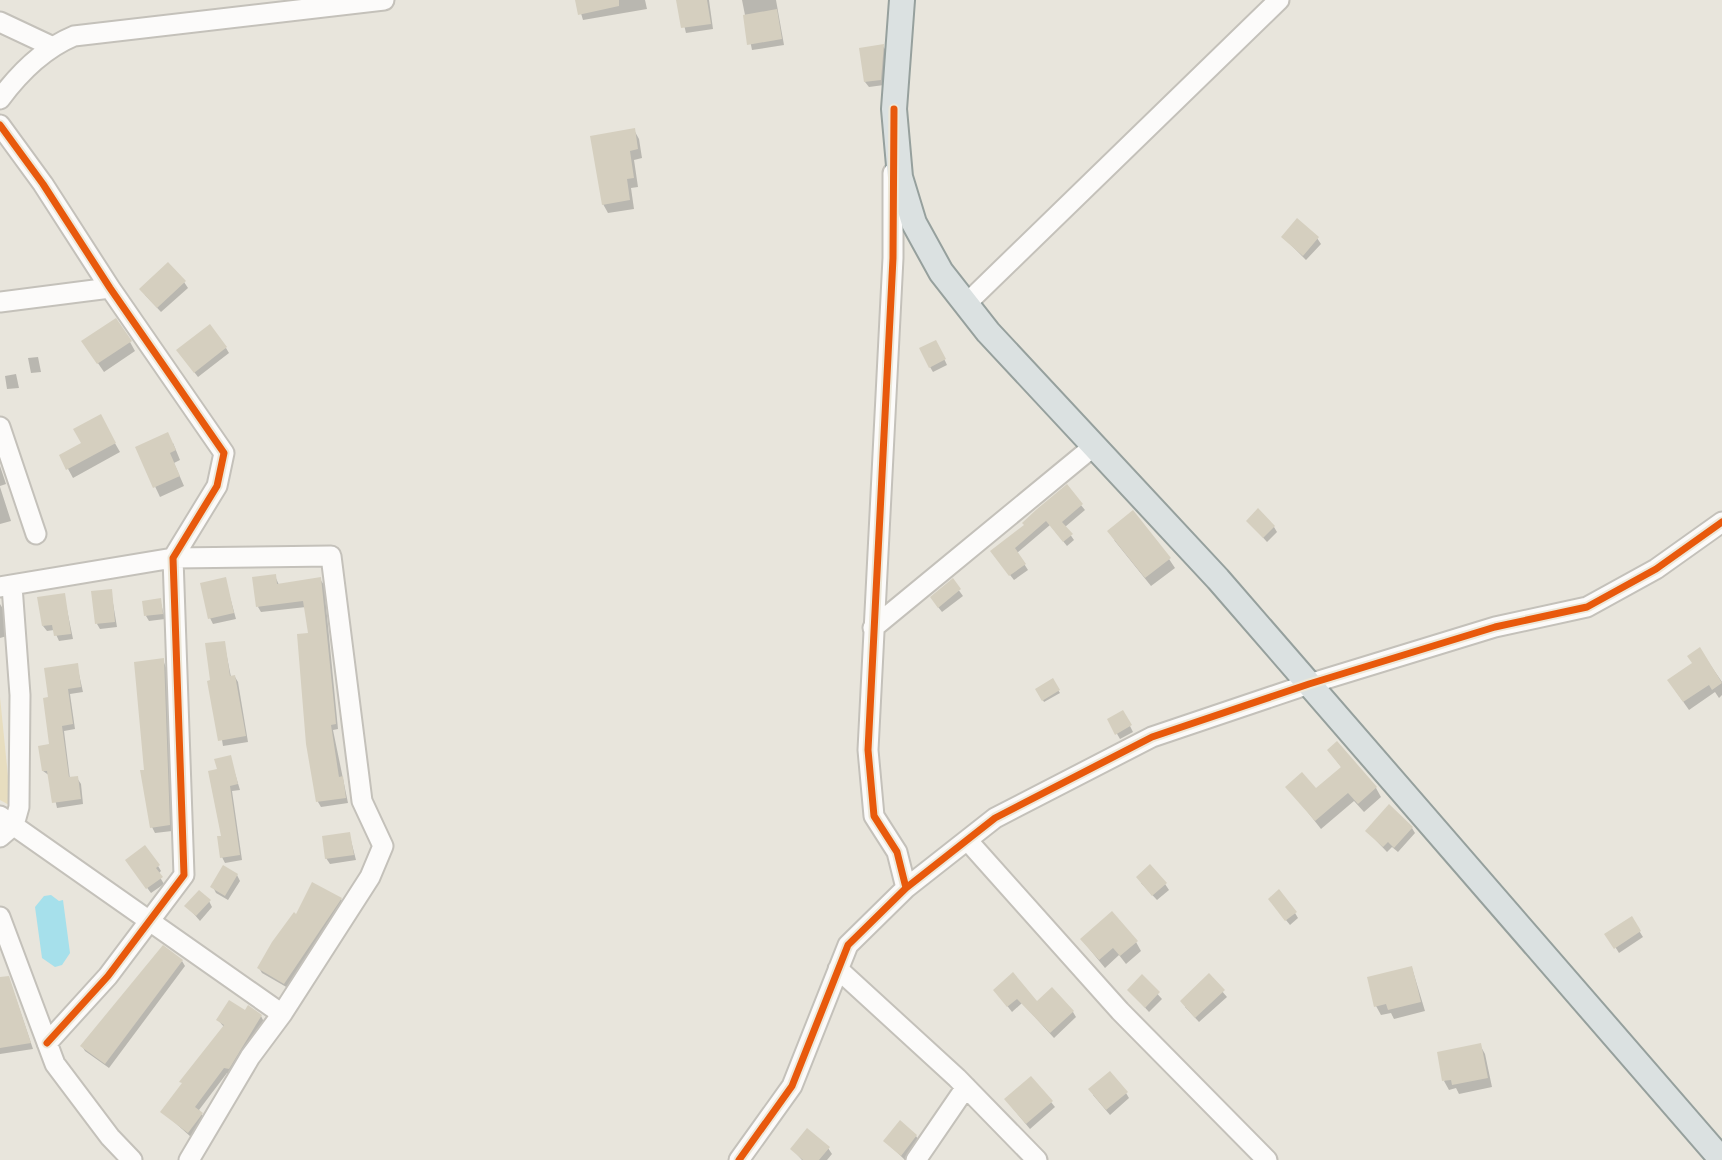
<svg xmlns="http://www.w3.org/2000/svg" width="1722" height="1160" font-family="'Open Sans',sans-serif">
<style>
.green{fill:#e7ddbf}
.water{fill:#a6e0eb}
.shadow{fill:#0003}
.building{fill:#d5cfbf}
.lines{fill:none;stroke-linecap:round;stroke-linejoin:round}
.minor-casing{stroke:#c4c1ba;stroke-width:23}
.major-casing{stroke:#96a09d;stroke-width:28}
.minor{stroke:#fcfbfa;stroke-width:19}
.major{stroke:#dbe1e1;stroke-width:24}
.cycleway-casing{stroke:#ece7d8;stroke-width:11}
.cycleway{stroke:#e8590c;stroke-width:7}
</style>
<rect width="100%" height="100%" fill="#e8e5dc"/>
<path class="green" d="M0,697l11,109 -11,-6z"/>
<path class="water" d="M51,895l8,6 4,-1 7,53 -8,12 -7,2 -13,-9 -7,-51 9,-11z"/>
<path class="shadow" d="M577,0h68l2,9 -64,11z
M678,0h31l4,29 -27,4z
M742,0h34l8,45 -32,5z
M883,46l3,5 -2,34 -15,2 -4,-5z
M634,130l5,9 3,19 -8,2 4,27 -7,1 3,21 -26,4 -5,-9z
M1283,237l34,1 4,6 -15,16z
M184,282l4,6 -27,24 -16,-17z
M130,342l5,9 -31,21 -15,-22z
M226,348l3,5 -31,24 -16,-21z
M939,348l8,17 -14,7 -3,-5z
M38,357l3,15 -10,1 -3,-15z
M16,374l3,14 -12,1 -2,-13z
M100,417l20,35 -47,26 -12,-22 22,-12z
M173,443l7,17 -6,3 10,23 -24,11 -23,-49z
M0,466l6,18 -6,2z
M0,487l11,34 -11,3z
M1066,487l19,23 -20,17 9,13 -7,6 -17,-21 -33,28 11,17 -14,10 -19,-24z
M1248,521l26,6 3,5 -10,10z
M1114,540l55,19 6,9 -24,18z
M275,576l4,9 41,-6 4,6 14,144 -5,1 15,73 -27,4 -3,-5 -19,-166 11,-2 -4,-27 -45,5 -3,-5z
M225,579l11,40 -23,5 -3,-6z
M952,581l11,15 -21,16 -7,-9z
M111,591l6,36 -17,2 -3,-5z
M64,595l9,44 -14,2 -5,-11 -7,1 -4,-5z
M160,600l5,19 -16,2 -3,-5z
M0,604l5,8 2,24 -7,2z
M224,642l7,35h4l3,5 10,60 -25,4 -11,-65z
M1700,650l22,32v13l-3,3 -4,-6 -26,18 -14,-20 19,-26z
M163,660l4,10 5,161 -17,2 -3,-6z
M77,665l6,27 -13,2 5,35 -11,2 6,48 7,-1 4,6 2,20 -26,4 -7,-32 -7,-5 8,-25 -1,-47z
M1052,681l8,12 -16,9 -7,-13z
M1123,712l10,20 -13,7 -11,-19z
M1329,751l47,37 5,9 -17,15 -10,-11 -33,28 -33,-42 28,4 26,-23z
M230,757l10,33 -8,1 10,69 -17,3 -3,-6 -3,-86z
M1412,828l3,5 -17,19 -6,-5 -5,5 -20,-21z
M349,833l7,27 -26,4 -4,-6z
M131,866h27l3,5 -3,3 6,10 -13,9z
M237,875l3,6 -12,19 -12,-7 -3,-6z
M1141,883l24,1 4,6 -12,10z
M341,899l3,5 -56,84 -26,-15 -3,-5 38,-52z
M209,901l3,6 -12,14 -13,-15z
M1273,904l22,9 3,5 -8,7z
M1631,918l12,19 -24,16 -12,-19z
M1082,940l54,2 5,9 -15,13 -7,-9 -14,13z
M182,961l3,5 -76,102 -24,-17 -3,-5z
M1412,968l13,43 -31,8 -3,-6 -10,2 -5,-9z
M1209,976l18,21 -28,25 -14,-15z
M1142,977l20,22 -13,13 -20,-22z
M0,979l11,5 22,65 -33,5z
M995,990l78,22 3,5 -22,21 -32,-35 -10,9z
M245,1013l16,3 3,6 -32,52 -5,-1 -28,37 6,10 -14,17 -28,-25 61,-85 -6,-7z
M1480,1045l5,9 7,33 -33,7 -3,-6 -7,2 -5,-9z
M1126,1093l3,5 -19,17 -17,-20z
M1051,1102l4,5 -25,22 -20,-24z
M916,1136l3,5 -14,19 -20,-19z
M828,1148l4,6 -5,6h-25l-10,-11z"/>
<path class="building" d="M575,0h44v6l-41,9z
M676,0h31l4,24 -30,4z
M777,9l5,30 -35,6 -4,-30z
M884,44l-3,36 -17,2 -5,-34z
M635,128l3,21 -8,2 4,27 -7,1 3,21 -28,5 -12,-69z
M1297,218l22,19 -16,19 -22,-19z
M168,262l18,19 -29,27 -18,-19z
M116,318l16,23 -35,23 -16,-23z
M210,324l17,23 -33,26 -18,-23z
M936,340l10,19 -17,9 -10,-20z
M101,414l15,29 -50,27 -7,-15 22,-12 -8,-14z
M168,432l8,18 -6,3 10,23 -27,12 -18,-41z
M1067,484l16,20 -21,18 11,12 -10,8 -17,-21 -31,27 11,16 -17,12 -19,-25 34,-26 -2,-2 15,-14z
M1258,508l17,18 -12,12 -17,-17z
M1133,510l38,48 -26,20 -38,-47z
M276,574l1,10 44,-7 15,147 -5,1 8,52 4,-1 3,22 -30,4 -10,-58 -9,-110 11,-1 -5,-32 -47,6 -4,-30z
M226,577l8,36 -26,6 -8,-36z
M953,578l8,11 -23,19 -8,-11z
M112,589l3,33 -20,2 -4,-33z
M65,593l6,41 -17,2 -2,-11 -10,1 -5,-29z
M161,598l2,16 -19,2 -2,-15z
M225,641l5,35 5,-1 11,61 -28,5 -11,-60 3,-1 -5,-37z
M1700,647l22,36 -10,7 -3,-5 -26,17 -16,-22 25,-17 -5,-7z
M164,658l6,167 -20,3 -10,-58h4l-10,-108z
M78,663l3,24 -13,2 5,35 -11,2 7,51 9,-1 3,23 -29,4 -5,-32h-5l-4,-25 11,-2 -6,-46 5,-1 -4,-29z
M1053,678l7,12 -18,11 -7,-12z
M1123,710l9,15 -17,10 -8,-16z
M1337,741l40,46 -19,17 -10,-11 -33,28 -30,-34 17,-15 14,16 25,-21 -14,-17z
M231,755l7,29 -8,2 10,69 -20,3 -3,-22h4l-13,-65 9,-2 -3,-10z
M1389,804l24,23 -19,21 -6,-6 -5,5 -18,-16z
M350,832l4,23 -29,4 -3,-23z
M145,845l15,20 -4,3 7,9 -17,12 -21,-29z
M1150,864l17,19 -15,13 -16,-19z
M223,865l15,9 -13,22 -15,-9z
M312,882l30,16 -58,86 -27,-16 15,-26 22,-30 2,2z
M1279,889l18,23 -12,9 -17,-22z
M199,890l12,10 -15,16 -12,-10z
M1112,911l26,30 -18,15 -7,-8 -14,12 -19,-21z
M1632,916l9,15 -27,18 -10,-15z
M163,945l20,15 -78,104 -25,-18z
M1412,966l9,36 -33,8 -2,-6 -12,3 -7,-30z
M1013,972l24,29 15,-14 22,24 -24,22 -33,-34 -10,8 -14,-17z
M1209,973l16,17 -30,28 -15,-17z
M1142,974l18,18 -15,16 -18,-18z
M9,976l22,67 -31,5v-71z
M229,1000l16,10 3,-5 14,10 -33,54 -5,-1 -29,39 8,6 -15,20 -28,-21 22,-29 -3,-1 45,-57 -8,-5z
M1481,1043l7,35 -36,7 -1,-5 -9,1 -5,-29z
M1110,1071l18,21 -22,18 -18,-21z
M1031,1076l22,25 -27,23 -22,-25z
M900,1120l17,15 -16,21 -18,-15z
M807,1128l23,19 -11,13h-16l-13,-11z"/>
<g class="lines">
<defs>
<path id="minor" d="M0,22l51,24
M0,99c20,-27 43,-50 74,-63l310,-36
M0,125l43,59 67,104 114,165 -7,33 -44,72 11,317 -76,101 -61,67
M0,302l110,-14
M966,304l313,-304
M0,427l36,107
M0,587l173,-29 158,-2 31,245 21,45 -13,31 -88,137 -32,43 -61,103
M873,628l221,-182
M0,816l282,198
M0,837l14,-12 5,-18 1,-112 -8,-109
M968,841l152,170 147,149
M906,888l89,-70 157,-81 157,-53 186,-57 92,-20 69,-38 66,-47
M0,917l55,147 55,73 22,23
M838,969l119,109 80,82
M739,1160l53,-74 56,-141 58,-57 -9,-36 -23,-36 -6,-66 25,-492v-85
M916,1160l50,-73"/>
<path id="major" d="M902,0l-8,109 6,68 14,46 27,49 47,60 230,247 504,581"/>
</defs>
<use href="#minor" class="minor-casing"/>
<use href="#major" class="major-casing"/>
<use href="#minor" class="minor"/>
<use href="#major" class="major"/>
<defs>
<path id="cycleway" d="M0,125l43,59 67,104 114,165 -7,33 -44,72 11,317 -76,101 -61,67
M906,888l89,-70 157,-81 157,-53 186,-57 92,-20 69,-38 66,-47
M739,1160l53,-74 56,-141 58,-57 -9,-36 -23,-36 -6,-66 25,-492 1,-149"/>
</defs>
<use href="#cycleway" class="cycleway-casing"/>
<use href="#cycleway" class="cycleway"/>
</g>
</svg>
